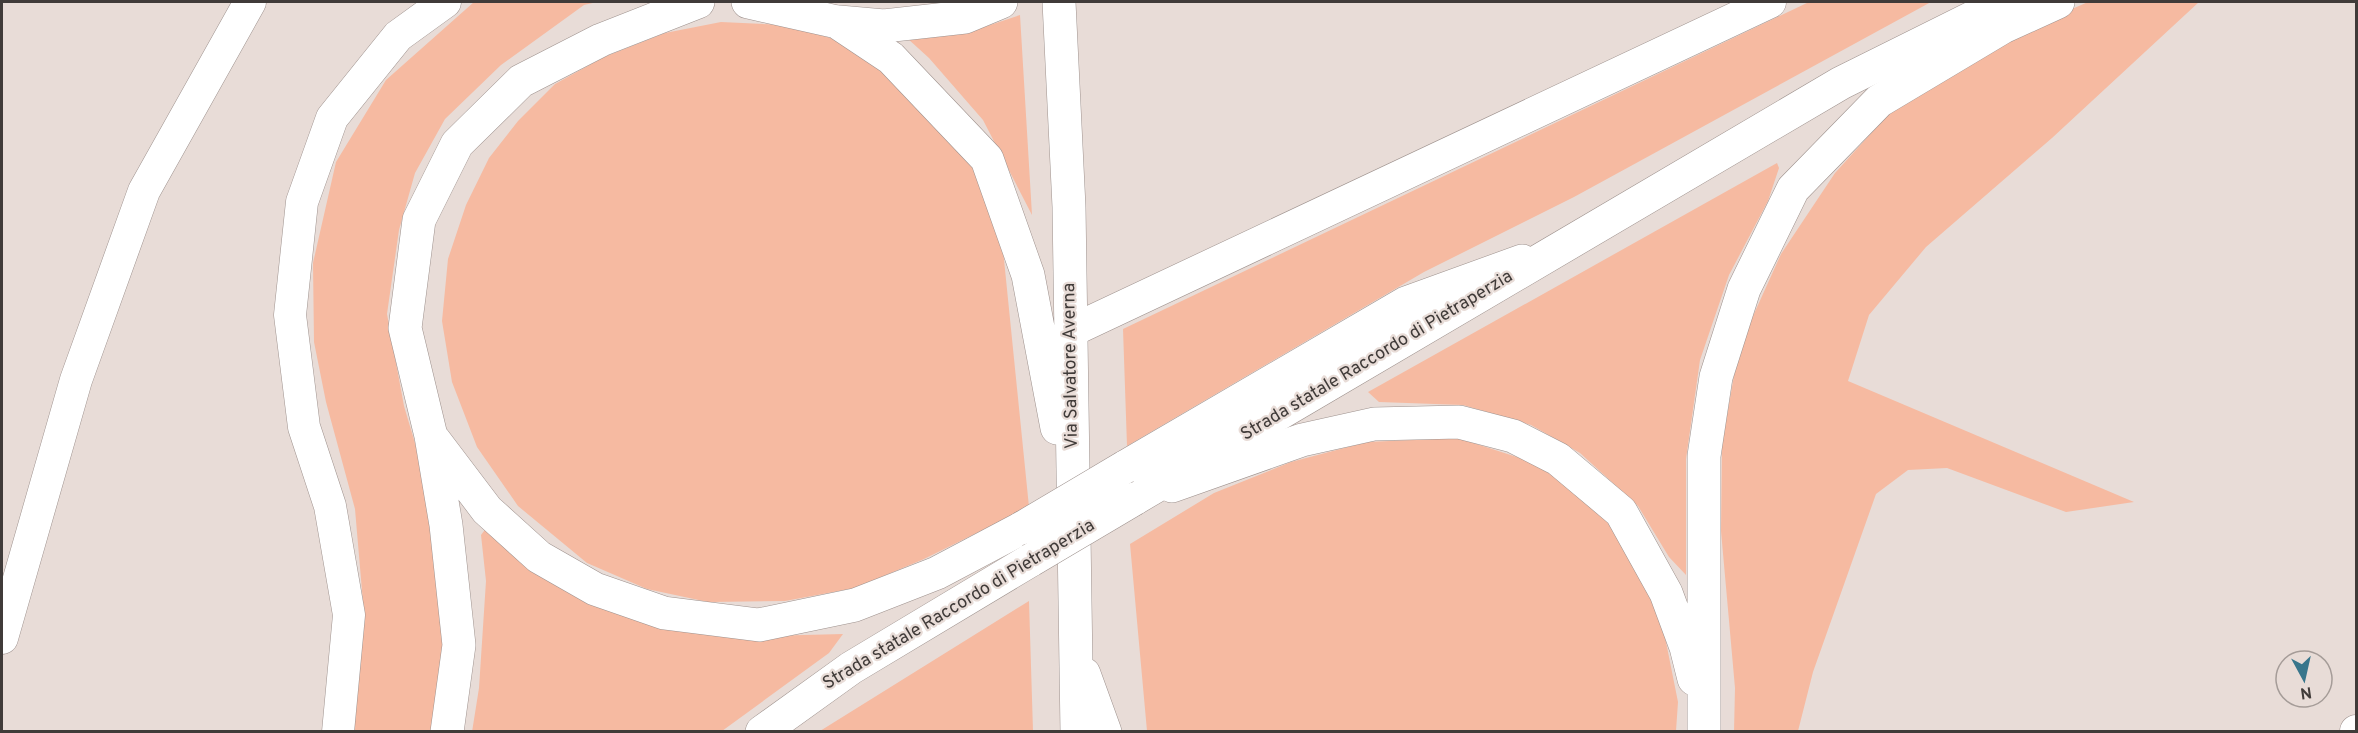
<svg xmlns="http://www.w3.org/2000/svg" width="2358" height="733" font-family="Overpass,sans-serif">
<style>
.green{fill:#f6baa1}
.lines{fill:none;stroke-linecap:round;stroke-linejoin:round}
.street-casing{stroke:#9e928e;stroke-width:33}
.secondary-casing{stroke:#9e928e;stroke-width:34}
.primary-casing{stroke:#9e928e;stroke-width:34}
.street{stroke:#fff;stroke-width:32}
.secondary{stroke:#fff;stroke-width:33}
.primary{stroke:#fff;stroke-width:33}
.secondary-bridge-casing{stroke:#9e928e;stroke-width:34;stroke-linecap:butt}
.primary-bridge-casing{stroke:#9e928e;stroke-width:34;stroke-linecap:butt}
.secondary-bridge{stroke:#fff;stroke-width:33}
.primary-bridge{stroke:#fff;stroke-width:33}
.labels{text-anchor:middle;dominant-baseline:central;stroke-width:4.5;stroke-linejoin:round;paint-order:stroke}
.street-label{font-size:18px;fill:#403b39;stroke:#e8dcd7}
</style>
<rect width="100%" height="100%" fill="#e8dcd7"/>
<path class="green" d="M474,2h123l-13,3 -83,60 -56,54 -30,54 -16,57 -12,84 17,92 24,81 17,106 -1,81 -10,57h-86l16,-117 -9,-105 -29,-107 -12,-60 -1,-79 23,-101 50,-82z
M1809,2h122l-357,195 -150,75 -297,174 -4,-117z
M2088,2h111l-147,136 -126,109 -57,68 -21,66 286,121 -68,10 -119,-44 -39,2 -32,24 -63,178 -15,59 -64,1 1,-44 -14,-157 1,-87 17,-97 42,-93 54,-81 58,-64 106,-68z
M1020,15l12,200 -49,-95 -54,-62 -22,-20 59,-5z
M721,22l64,3 63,18 52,35 74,83 26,59 29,287 -105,52 -69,29 -70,13 -77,1 -61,-13 -60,-26 -69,-57 -41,-59 -25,-65 -10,-61 6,-62 18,-54 23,-47 29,-37 37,-37 49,-27 61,-24z
M1777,163l2,5 -11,33 -39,74 -29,85 -14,99v116l-17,-18 -31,-51 -58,-53 -49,-28 -68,-20 -84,-3 -11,-10z
M1458,438l65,21 48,25 51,49 39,84 17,85 -2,29h-529l-17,-187 84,-51 77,-31 76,-20z
M487,527l61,47 217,62 78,-2 -14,19 -107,78 -250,1 7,-44 7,-107 -5,-46z
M1029,601l4,130h-213z"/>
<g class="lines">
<defs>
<path id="street" d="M1071,331l699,-329
M2,638l74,-258 68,-189 106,-189
M338,732l11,-117 -19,-109 -26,-79 -14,-112 12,-113 30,-84 66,-82 47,-34
M2356,732v-1"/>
<path id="secondary" d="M748,2l89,20 54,36 96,101 41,116 29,153
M1059,2l10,205 8,525
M839,22l45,4 81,-9 36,-15
M434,440l53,70 52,47 56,32 69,24 95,12 96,-20 82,-32 85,-45
M1125,467l281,-164 116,-42
M1172,486l130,-46 72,-16 85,-2 54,14 45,23 63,53 45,81 20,54 8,32
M1084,674l21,58
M447,732l12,-87 -13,-120 -15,-89 -26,-108 14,-108 38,-76 64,-63 80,-41 97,-38
M1704,732v-276l12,-79 28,-88 49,-100 86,-88 124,-74 55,-25"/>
<path id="primary" d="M1134,499l707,-416 163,-81
M762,732l89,-64 180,-108"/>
</defs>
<use href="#street" class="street-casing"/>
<use href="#secondary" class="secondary-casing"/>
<use href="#primary" class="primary-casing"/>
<use href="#street" class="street"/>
<use href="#secondary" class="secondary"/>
<use href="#primary" class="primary"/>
<defs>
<path id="secondary-bridge" d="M1022,528l103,-61"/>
<path id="primary-bridge" d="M1031,560l103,-61"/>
</defs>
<use href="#secondary-bridge" class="secondary-bridge-casing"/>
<use href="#primary-bridge" class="primary-bridge-casing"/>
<use href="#secondary-bridge" class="secondary-bridge"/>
<use href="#primary-bridge" class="primary-bridge"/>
</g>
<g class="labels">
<g class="street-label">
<text transform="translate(1377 356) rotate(-31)">Strada statale Raccordo di Pietraperzia</text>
<text transform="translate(1071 366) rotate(-91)">Via Salvatore Averna</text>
<text transform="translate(959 605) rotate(-31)">Strada statale Raccordo di Pietraperzia</text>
</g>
</g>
<rect width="2358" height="733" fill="none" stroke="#403b39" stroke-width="6"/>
<g transform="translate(2304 679) rotate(172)"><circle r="28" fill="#e8dcd7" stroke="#a59c98" stroke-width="1.5"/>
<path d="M0-4.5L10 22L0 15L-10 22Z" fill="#38768c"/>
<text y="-9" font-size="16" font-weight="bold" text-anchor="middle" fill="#403b39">N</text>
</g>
</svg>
